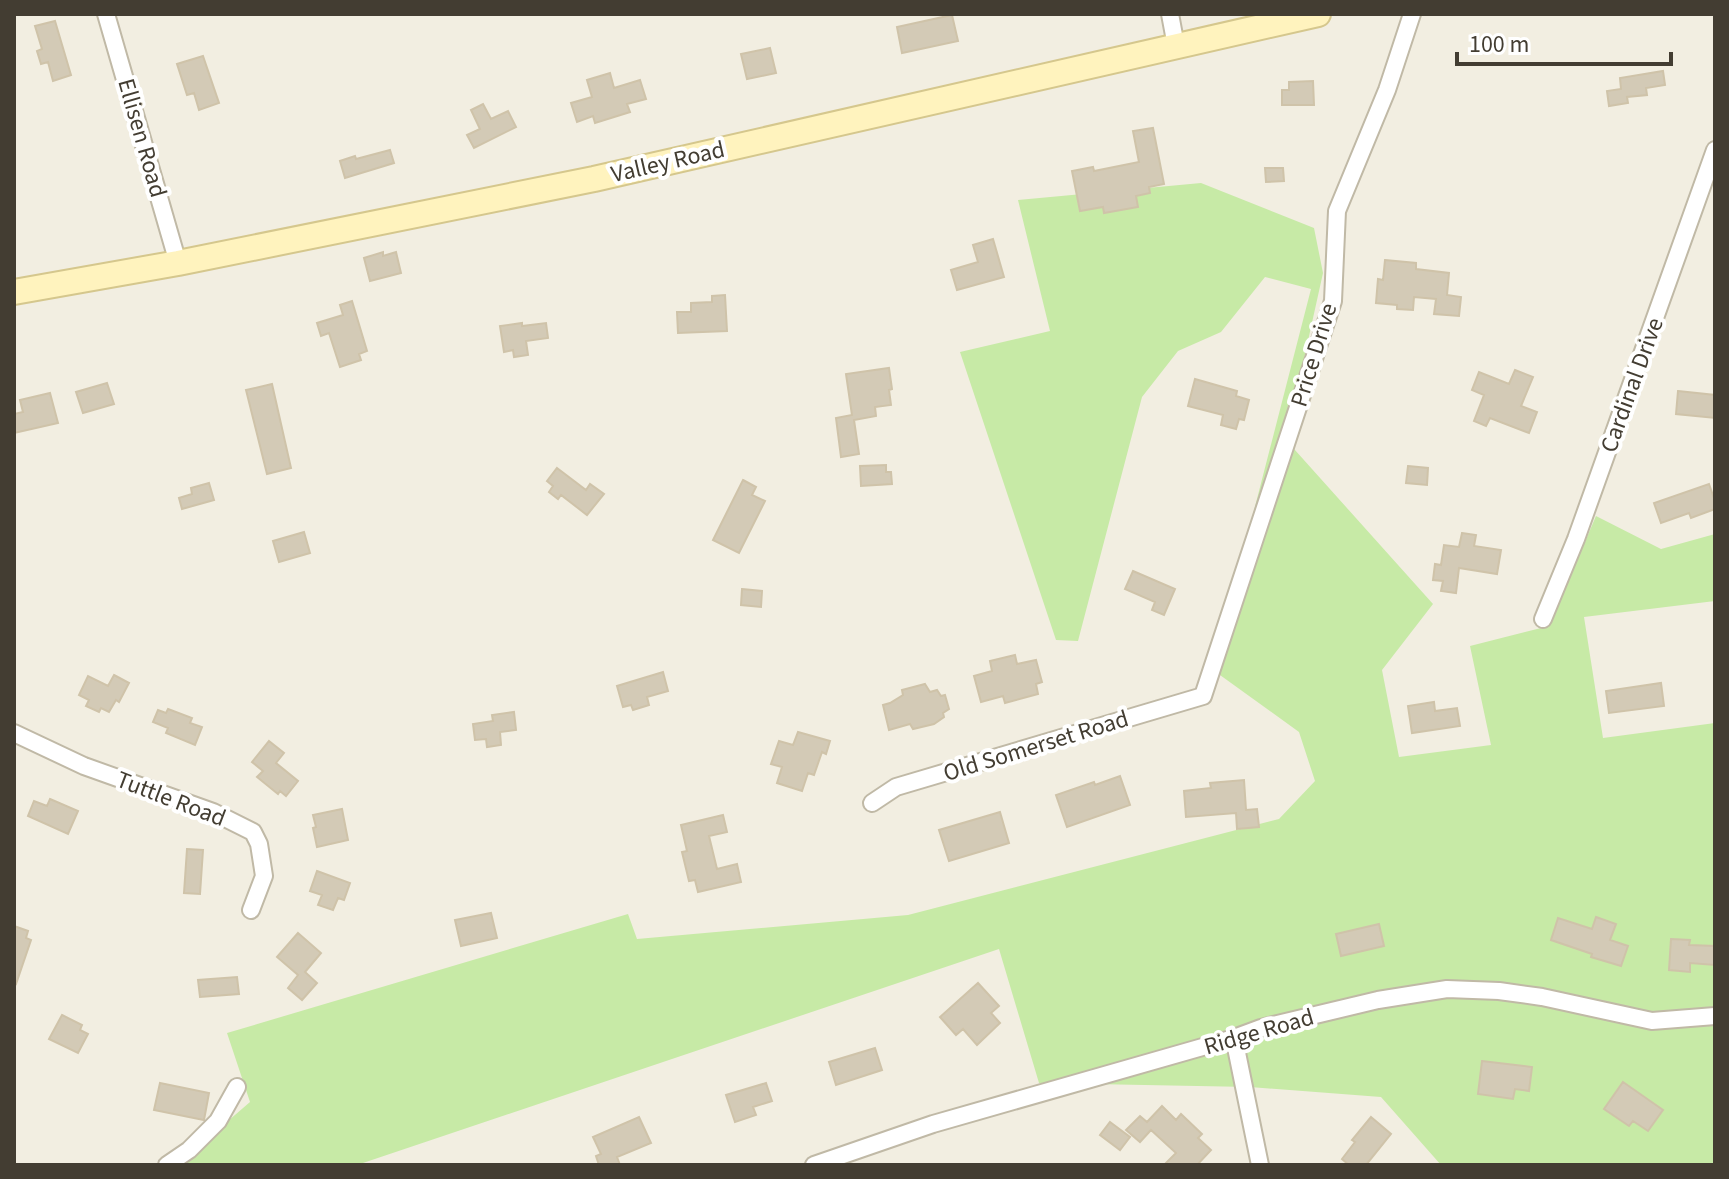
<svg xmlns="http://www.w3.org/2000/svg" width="1729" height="1179" font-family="'Source Sans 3',sans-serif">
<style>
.green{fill:#c7eaa6}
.building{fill:#d3cab6;stroke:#cfc3a9;stroke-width:2}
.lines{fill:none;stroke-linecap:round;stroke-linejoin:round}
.street-casing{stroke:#c0b9a6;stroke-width:20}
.secondary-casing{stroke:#d5c78d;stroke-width:28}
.street{stroke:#fff;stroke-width:16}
.secondary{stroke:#fff3be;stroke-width:24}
.labels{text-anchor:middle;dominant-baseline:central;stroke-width:8;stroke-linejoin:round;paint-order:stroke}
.street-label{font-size:24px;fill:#433d32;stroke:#fff}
</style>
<rect width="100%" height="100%" fill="#f2eee1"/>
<path class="green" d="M1201,183l113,45 9,45 -37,167 147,164 -51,66 17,87 92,-12 -21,-99 79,-20 47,-110 65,33 54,-15v67l-131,16 19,121 112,-15v442h-274l-60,-68 -131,-10 -211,-4 -40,-134 -642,216h-180l73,-63 -23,-69 401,-119 9,25 271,-24 371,-96 36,-38 -16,-49 -86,-62 98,-381 -46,-12 -44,55 -43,19 -36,46 -64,244 -22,-1 -96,-288 90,-21 -32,-131z"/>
<path class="building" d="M952,15l6,26 -56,12 -5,-26z
M55,21l16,54 -18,6 -5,-19 -7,2 -4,-13 5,-2 -7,-23z
M770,48l6,25 -29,6 -6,-25z
M203,56l16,47 -20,7 -5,-17 -7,2 -10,-31z
M1663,71l2,14 -19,3 1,7 -20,2 1,6 -19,3 -2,-15 14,-2 -1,-11z
M610,73l4,15 26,-8 6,19 -19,5 3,8 -35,11 -2,-7 -16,6 -6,-19 21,-6 -5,-17z
M1313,81l1,24h-32v-15h7v-8z
M483,104l8,15 17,-8 8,16 -42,21 -7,-13 13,-6 -9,-19z
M1153,128l11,56 -15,3 1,6 -14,3 2,11 -34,6 -1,-6 -23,4 -8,-40 21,-4 1,4 45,-9 -6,-31z
M390,150l4,13 -49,15 -5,-17 15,-5 1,3z
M1265,168h18l1,13 -18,1z
M993,239l11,38 -47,13 -6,-20 27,-8 -5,-17z
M383,252v4l13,-4 5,21 -31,8 -6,-23z
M1385,260l31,3v6l33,4 -2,22 14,2 -2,19 -25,-2 2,-15 -22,-2 -1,13 -16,-1v-4l-21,-2 2,-24 5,1z
M725,295l2,36 -49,2 -1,-21h14v-9l21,-1v-6z
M352,301l15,50 -8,3 2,6 -21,7 -11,-34 -8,3 -4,-13 26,-8 -3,-10z
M522,323v3l24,-3 2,15 -22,3 2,14 -14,2 -1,-7 -9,2 -4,-26z
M889,368l3,21 -3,1 2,15 -16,2 1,9 -22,4 5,34 -18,3 -5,-39 16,-3 -6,-41z
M1515,370l18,7 -12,29 16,6 -8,21 -39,-15 -4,8 -12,-5 10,-26 -12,-5 7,-18 30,12z
M1195,379l42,12 -1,5 13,4 -5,20 -5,-1 -3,10 -15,-4 2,-10 -35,-9z
M107,383l7,21 -31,9 -7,-21z
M272,384l19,84 -24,6 -21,-84z
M1678,391l37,4v23l-39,-4z
M50,393l8,30 -44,10v-19l9,-2 -3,-12z
M886,465v7h5l1,12 -31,2 -1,-20z
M1408,466l20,2 -1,17 -21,-2z
M557,468l29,22 4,-6 14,10 -17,21 -26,-20 -3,4 -9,-7 4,-6 -6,-5z
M743,480l13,7 -4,8 13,6 -26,52 -26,-13z
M209,483l5,17 -32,9 -3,-11 13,-4 -1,-6z
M1709,484l6,17v8l-24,9 -2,-5 -28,10 -7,-20z
M304,532l6,21 -31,9 -6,-21z
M1462,533l14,2 -2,11 27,4 -4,24 -38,-6 -3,25 -15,-2 2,-10 -10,-1 2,-16 6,1 3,-20 15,2z
M1133,571l42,18 -11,26 -12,-5 3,-8 -30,-13z
M742,589l20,2 -1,16 -20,-2z
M1015,655l2,9 19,-4 6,22 -6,2 2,10 -33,9 -2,-7 -22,6 -7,-26 18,-5 -2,-10z
M663,672l5,19 -21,6 2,8 -16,5 -2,-5 -8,2 -6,-21z
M114,675l15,8 -10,19 -3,-2 -7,12 -8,-4 -2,4 -13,-6 3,-6 -10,-5 9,-19 20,10z
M1661,683l3,23 -55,7 -3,-22z
M925,684l5,8 7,-2 4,6 4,-1 4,14 -6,4 1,4 -10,7 -21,5 -3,-5 -21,6 -6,-25 7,-2 13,-8 -1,-5z
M1434,702l1,9 22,-3 3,18 -48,7 -4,-27z
M168,709l24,9 -2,5 12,4 -7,18 -29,-12 2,-5 -15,-6 5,-12 8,3z
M514,712l2,18 -16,2 1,13 -14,2 -1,-8 -11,1 -2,-16 20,-3 -1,-6z
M798,732l32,9 -4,13 -4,-2 -8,23 -6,-2 -6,18 -25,-8 5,-16 -11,-3 8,-23 14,4z
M269,741l15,12 -8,10 22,18 -12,15 -6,-5 -2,3 -21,-17 6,-6 -11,-9z
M1120,776l10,29 -63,22 -11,-32 38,-13 1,3z
M1244,780l2,30 11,-1 2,18 -22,2 -1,-16 -50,4 -2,-26 27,-3 -1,-5z
M50,799l28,12 -10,23 -40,-18 6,-15 13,5z
M342,809l6,31 -31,7 -4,-19 3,-1 -3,-12z
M1000,812l9,31 -60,18 -10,-31z
M723,815l4,17 -18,4 8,33 20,-5 4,18 -43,10 -3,-12 -6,1 -7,-29 5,-1 -6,-26z
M187,849l16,1 -3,44 -16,-1z
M317,871l33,12 -6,17 -6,-2 -5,12 -15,-5 4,-10 -12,-4z
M491,913l6,25 -36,8 -6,-26z
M1596,917l20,7 -6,16 18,6 -7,20 -30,-9 1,-3 -41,-14 7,-22 34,11z
M1379,924l5,22 -43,10 -5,-22z
M14,926l14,5 -2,7 5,2 -15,44 -2,-1z
M298,933l23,20 -16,19 12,11 -15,17 -14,-12 10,-13 -21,-18z
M1671,939l19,1 -1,5 26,1v19l-25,-2v9l-21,-2z
M237,977l2,17 -39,3 -2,-17z
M978,983l21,23 -8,7 9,10 -23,22 -14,-16 -7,6 -16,-18z
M62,1015l20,10 -2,5 8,4 -10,19 -29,-14z
M875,1048l7,22 -46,15 -7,-23z
M1482,1061l50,6 -3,24 -14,-2 -2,10 -35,-5z
M1623,1082l40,28 -15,21 -15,-10 -4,5 -25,-17z
M160,1083l49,10 -5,27 -50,-10z
M766,1083l6,18 -19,6 3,8 -21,7 -9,-27z
M1162,1106l14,14 5,-6 21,20 -4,4 13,12 -14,15h-33l12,-12 -25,-23 -11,12 -14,-12 14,-14 7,6z
M639,1117l12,26 -34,14 3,8h-21l-3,-9 5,-2 -8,-17z
M1371,1117l20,17 -25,31h-17l-7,-6 13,-17 -3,-2z
M1110,1122l20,15 -10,13 -20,-15z"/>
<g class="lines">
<defs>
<path id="street" d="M106,14l72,249
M1170,14l6,32
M1543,619l33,-80 139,-389
M14,733l70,33 129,46 40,20 6,12 5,32 -13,34
M872,803l24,-16 307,-91 130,-395 4,-90 50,-121 25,-76
M1234,1038l26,127
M167,1165l22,-15 29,-29 19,-34
M814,1165l119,-41 301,-86 27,-10 117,-28 69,-11 52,2 43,6 110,24 63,-5"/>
<path id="secondary" d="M14,292l164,-29 416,-84 724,-165"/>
</defs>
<use href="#street" class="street-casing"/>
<use href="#secondary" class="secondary-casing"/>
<use href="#street" class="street"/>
<use href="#secondary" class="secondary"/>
</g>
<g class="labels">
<g class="street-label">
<text transform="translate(142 138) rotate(74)">Ellisen Road</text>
<text transform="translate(668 162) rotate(-13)">Valley Road</text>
<text transform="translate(1314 355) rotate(-73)">Price Drive</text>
<text transform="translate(1632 385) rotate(-70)">Cardinal Drive</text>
<text transform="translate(1036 746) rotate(-17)">Old Somerset Road</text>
<text transform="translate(171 799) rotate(21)">Tuttle Road</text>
<text transform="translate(1259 1032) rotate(-16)">Ridge Road</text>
</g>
</g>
<rect width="1729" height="1179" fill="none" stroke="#433d32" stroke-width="32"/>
<path d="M1457 52v12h214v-12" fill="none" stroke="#433d32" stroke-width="4"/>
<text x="1469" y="52" font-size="24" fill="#433d32" stroke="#ffffff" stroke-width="6" paint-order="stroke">100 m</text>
</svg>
